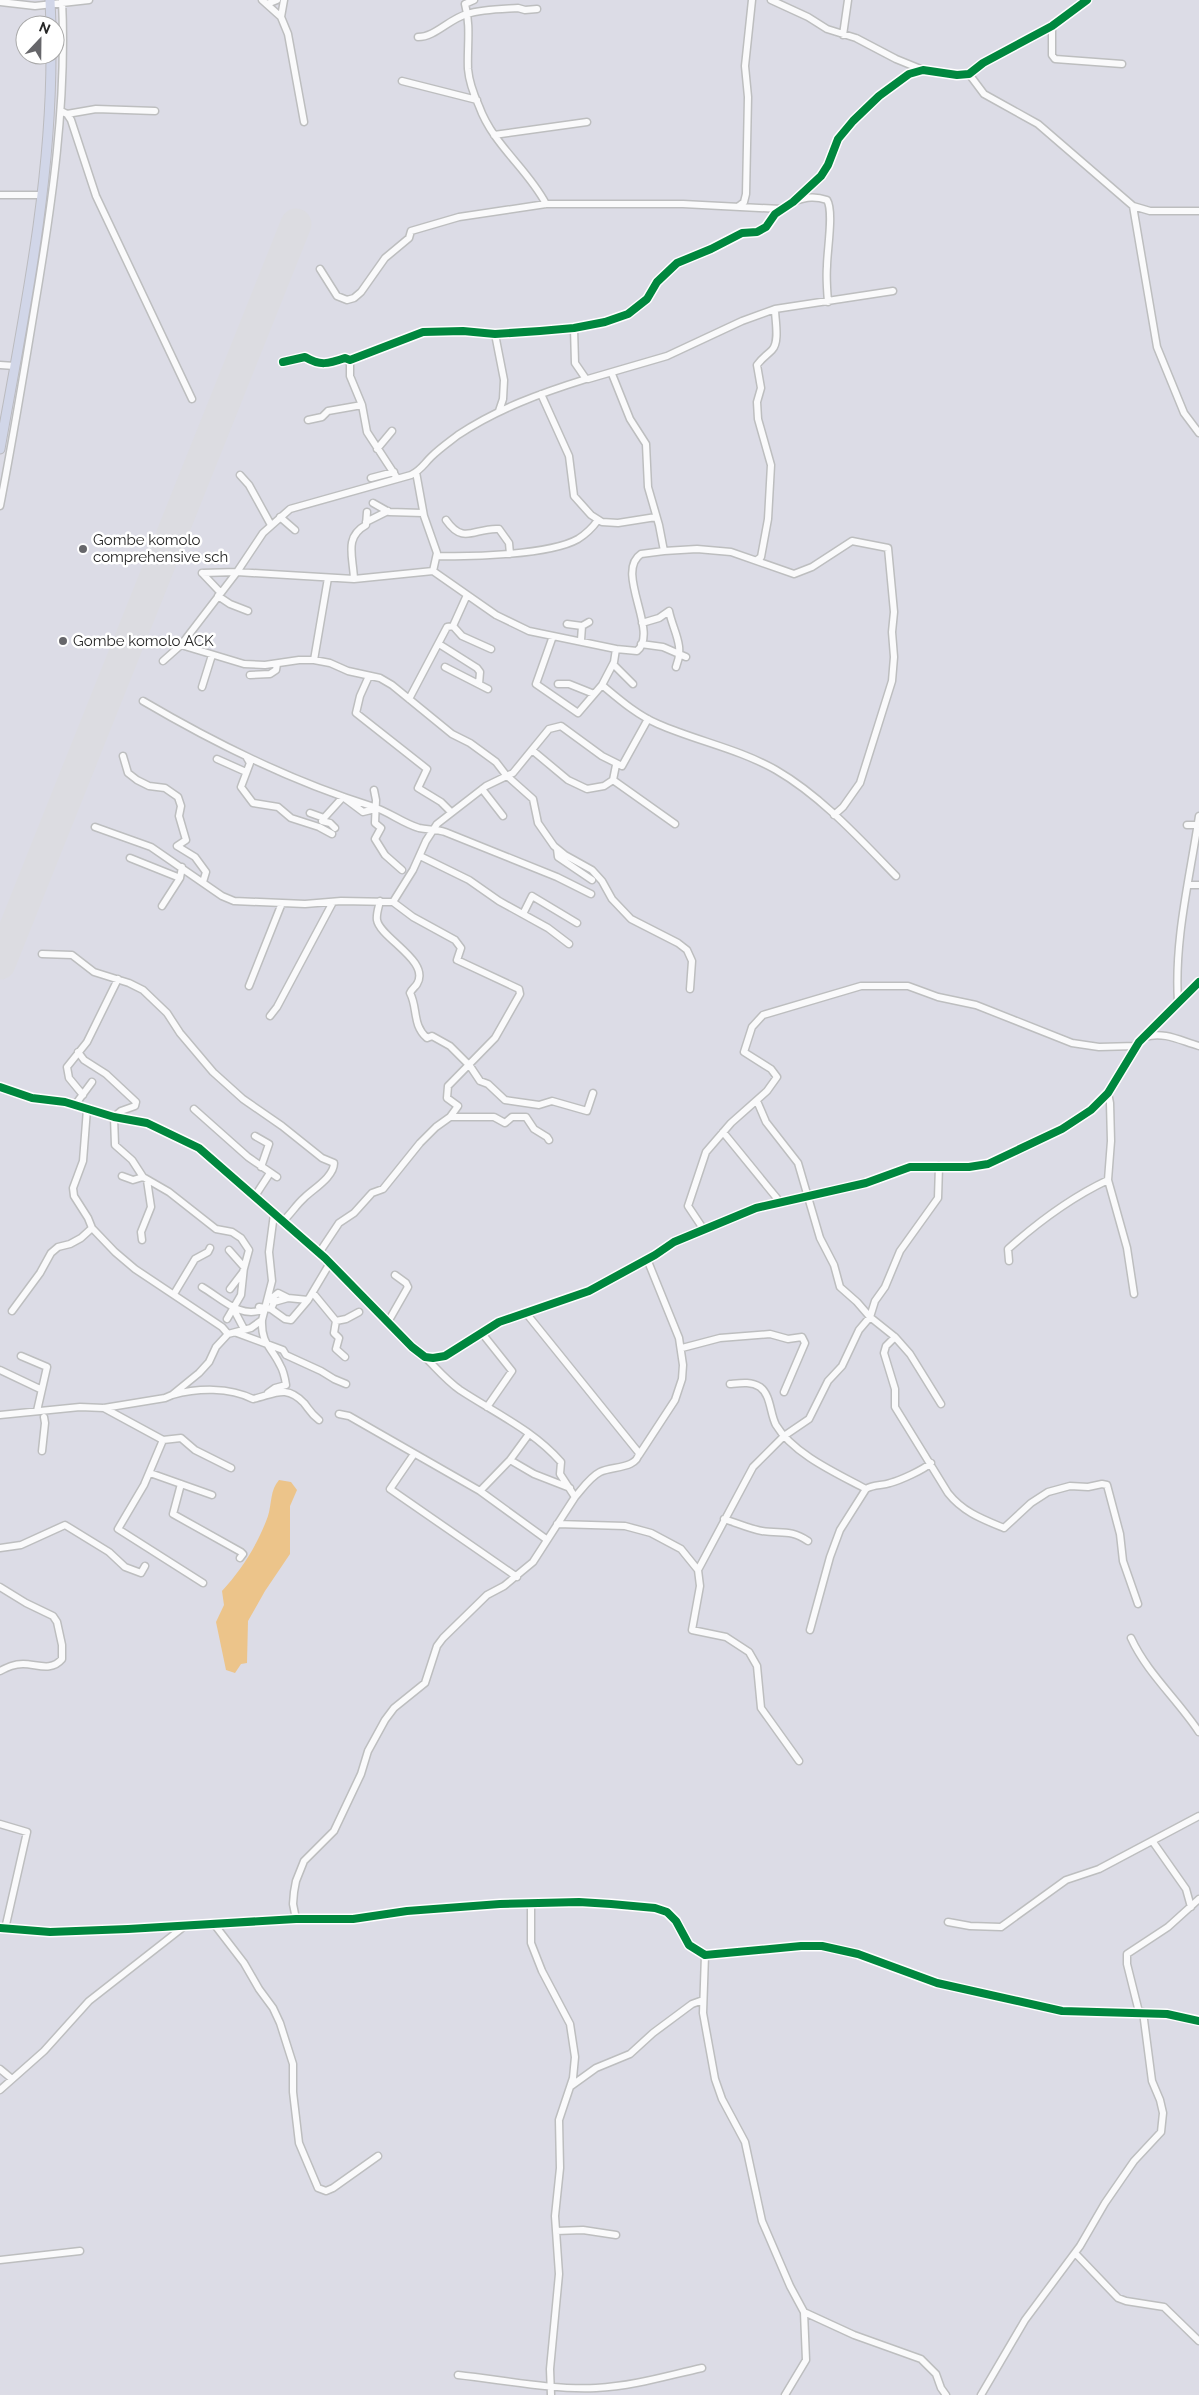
<svg xmlns="http://www.w3.org/2000/svg" width="1199" height="2395" font-family="Raleway,sans-serif">
<style>
.water{fill:#ecc48a}
.lines{fill:none;stroke-linecap:round;stroke-linejoin:round}
.runway{stroke:#dcdce1;stroke-width:31}
.minor-casing{stroke:#bdbebf;stroke-width:9}
.highway-casing{stroke:#bbbbbf;stroke-width:11}
.minor{stroke:#fafafb;stroke-width:6}
.highway{stroke:#d1d6e8;stroke-width:9}
.cycleway-casing{stroke:#fff;stroke-width:11}
.cycleway{stroke:#00873e;stroke-width:8}
.poi-dot{fill:#66666a;stroke:#fff;stroke-width:2}
.labels{text-anchor:middle;dominant-baseline:central;stroke-width:5;stroke-linejoin:round;paint-order:stroke}
.poi-label{font-size:15px;fill:#272727;stroke:#fff;text-anchor:start}
</style>
<rect width="100%" height="100%" fill="#dcdce6"/>
<path class="water" d="M279,1480l12,2 6,8 -7,16v48l-25,37 -17,30 -1,42 -6,1 -6,9 -9,-3 -10,-48 8,-17 -2,-14c20,-22 36,-47 46,-75 4,-13 2,-26 11,-36z"/>
<g class="lines">
<path class="runway" d="M0,964l296,-740"/>
<defs>
<path id="minor" d="M262,0l19,17 7,17 16,88
M474,0l-9,4c6,22 2,43 3,65 1,12 6,26 11,37 14,39 49,63 67,98
M771,0l37,17 19,12 29,9 40,21 27,11
M0,2l35,4 54,-6
M267,4l10,-4
M281,17l3,-17
M1052,26v29l3,4 67,5
M843,35l5,-35
M418,37c17,0 31,-18 49,-23 15,-5 34,-5 51,-6l7,2 12,-1
M969,74l15,20 54,30 95,82 17,5h49
M402,81l75,19
M61,111l6,3 4,6 25,76 96,203
M67,114l29,-5 59,2
M494,135l93,-13
M0,195h41
M795,201c12,-4 20,-5 32,-1 7,11 0,51 0,66 -1,12 0,24 1,36
M739,206l5,-4 2,-8 2,-97 -3,-31 7,-66
M1133,206l24,141 27,66 15,20
M320,269l17,27 10,4 7,-2 7,-6 24,-34 24,-20 2,-7 48,-14 87,-13h137l98,5
M574,328l1,35 11,16h2l79,-23 75,-35 33,-12 118,-18
M495,334l9,46 -1,19 -4,12
M350,360v16l12,29 5,27 30,46
M283,362l22,-5c15,9 23,7 40,1l5,2 73,-28 40,-1 32,3 45,-3 34,-3 31,-6 23,-8 19,-15 10,-17 20,-19 34,-14 31,-16 15,-1 9,-5 9,-13 18,-12 28,-26 7,-11 10,-26 15,-18 26,-25 30,-22 14,-4 34,5 12,-1 14,-11 69,-37 35,-26
M0,365l15,1
M612,374l18,45 16,25 2,43 11,38 5,26 -23,3c-27,18 19,78 -4,97l-21,-2
M541,394l28,62 5,40 17,19 11,7 16,1 38,-6
M308,420l14,-3 6,-6 34,-6
M377,449l15,-18
M416,472l8,44 13,37 -4,18
M240,475l9,10 22,40
M371,478l23,-6
M373,503l16,9 34,1
M0,506c13,-67 24,-134 35,-201 17,-101 32,-203 27,-305
M280,517l15,13
M446,520c18,26 29,7 53,9l10,14 1,11
M366,522l22,-11
M664,551l33,-2 34,3 63,22 18,-7 40,-26 36,7 6,64 -2,20 2,25 -2,24 -32,102 -17,24 -9,8
M437,556c33,1 113,-1 141,-17 8,-5 15,-12 20,-19
M757,560l4,-3 7,-38 3,-54 -13,-46 -1,-17 4,-14 -4,-23c5,-7 9,-9 15,-15 8,-8 3,-30 3,-41
M202,573l35,-1 26,-39 27,-24 121,-34c10,-5 12,-10 20,-18 8,-8 18,-15 27,-22 39,-26 83,-42 128,-56
M202,573l18,19
M354,579c-1,-23 -10,-42 12,-54l1,-13
M218,596l12,8 18,7
M642,623l17,-5 10,-7c4,20 16,34 7,56
M567,624l15,2 -1,14
M453,626l9,10 29,13
M582,626l7,-4
M553,636l-17,48 42,29 24,-28
M439,644l38,24 3,4 -1,12
M641,644l22,3 23,10
M181,645l63,19 21,1 34,-5h15l16,3 18,8 32,7 12,7 60,49 18,9 26,19 10,13 27,24 5,24 16,23 11,9 27,15 10,11 10,18 19,20 47,24 9,7 5,11 -2,28
M314,660l14,-82
M163,661l18,-16 56,-73 117,7 79,-8 63,44 33,16 87,18 -2,13 -12,23c18,15 35,30 56,39 39,17 81,25 118,46 45,26 84,69 120,106
M613,664l20,20
M445,667l43,22
M250,675l20,-1 6,-4 1,-6
M369,676l-9,20 -4,17 71,56 -9,19 23,14 10,10
M558,684h11l25,10
M202,687l10,-32
M409,699l38,-72 6,-1 14,-31
M143,701c73,43 148,80 228,105 17,5 31,17 48,22 9,2 17,1 26,4l112,45 34,17
M532,750l36,30 19,9 17,-3 9,-6 62,44
M123,756l5,17 9,7 12,6 16,2 13,9 3,9 -2,10 7,24 -9,6 18,11 11,15 -3,10
M247,758l3,5 -9,24 12,16 25,4 13,11 28,9 13,7
M217,759l29,13
M613,780l3,-15
M482,789l21,27
M374,790l2,10 -1,23 6,5 -6,11 10,16 17,15
M310,813l14,5 19,-21 20,15 12,-3
M322,821l8,2 5,5
M1187,825h10
M95,827l56,20 71,49 12,5 71,3 36,-3 52,1 20,-32 13,-29 11,-17 49,-38 27,-13 36,-44 12,-3 41,30 20,10 26,-47
M557,849l1,8 34,23
M420,856l49,24 30,21 49,27 21,16
M130,858l50,20
M1188,885h11
M380,901c-1,5 -4,13 -3,19 3,18 54,41 40,64 -2,3 -5,5 -7,9 8,15 2,32 17,45l5,-2 18,10 20,20 10,15 8,3 17,16 34,5 13,-4 35,10 6,-18
M393,902l20,15 42,23 6,8 -4,12 62,29 1,5 -25,44 -47,48 -1,12 11,8 -8,11
M162,906l18,-28 2,-11
M523,914l9,-18 45,27
M42,954l30,1 22,17 35,11 14,7 24,23 13,20 33,39 30,27 39,27 40,32 12,5c0,14 -21,26 -30,35 -8,7 -13,16 -21,23
M249,986l33,-83
M1178,1002c-4,-63 12,-124 21,-186
M270,1016l7,-9 56,-105
M1145,1037c19,-6 36,4 54,9
M78,1052l6,8 22,14 30,28 -1,4 -14,5 -7,6 1,28 17,15 11,17 26,15 47,37 16,3 9,6 8,12 -6,22 -13,17
M0,1087l32,11 33,4 49,15 33,6 52,25 126,110 87,89 13,10 8,1 12,-2 54,-34 90,-31 66,-36 19,-13 82,-34 110,-25 44,-16h59l19,-3 74,-35 29,-19 17,-17 31,-51 60,-60
M1108,1093l2,10 1,38 -3,39 19,68 7,46
M83,1095l-14,-17 -2,-11 20,-25 31,-63
M757,1101l9,21 32,41 22,75 14,27 6,22 17,15 13,15 25,20 -9,9 -2,7 11,36v18l53,86c15,19 34,26 56,35l27,-25 17,-11 22,-6 18,1 14,-3 5,1 13,49 3,27 15,43
M75,1105l17,-23
M87,1109l-4,52 -10,27 1,8 14,22 4,10 23,24 20,17 87,58 6,7
M194,1109l54,48 29,20
M723,1132l57,70
M255,1136l14,8 -8,23
M122,1176l11,4 10,-3
M255,1196l15,-23
M704,1230l-16,-24 18,-54 25,-29 36,-32 10,-14 -6,-8 -27,-17 8,-25 11,-12 98,-29h47l30,11 38,8 96,38 27,4 37,-1
M142,1240l-1,-8 10,-25 -4,-27
M319,1253l20,-30 15,-10 18,-20 11,-4 37,-46 16,-16 14,-10h44l11,6 7,-6h14l8,12 13,8 2,3
M1009,1261l-1,-12c29,-26 64,-52 100,-69
M202,1287c19,11 39,33 62,22
M313,1293l23,28 -2,12 5,5 -3,11 9,8
M174,1294l21,-35 13,-7 2,-4
M268,1301l10,-8 10,5
M259,1307l12,2 3,-7 14,-4 20,2 22,-37
M233,1308l11,21
M271,1309l14,10 6,1 17,-20
M12,1311l28,-38 11,-20 7,-6 12,-3 11,-6 11,-10
M526,1313l113,140c-2,16 -27,13 -39,19 -10,5 -18,17 -25,25
M227,1319l14,-24 3,-28 -15,-17
M262,1320c-1,24 9,26 18,45 3,5 5,13 6,20l-11,3 -7,5
M336,1321l10,-2 13,-7
M388,1322l20,-35 -2,-4 -11,-8
M481,1332l31,39 -25,36
M237,1333l46,17 3,5 35,16 13,8 12,5
M895,1337l15,17 31,50
M682,1348l38,-10 50,-4 18,5 14,-2 3,6 -21,49
M21,1356l26,11 -10,44
M0,1370l40,19
M730,1384c10,-1 21,-3 30,3 11,8 10,27 16,38 17,29 62,49 90,64 8,-5 16,-3 24,-6 11,-3 33,-13 41,-20
M172,1395c26,-7 57,-8 81,4 22,-5 33,-15 51,4 5,6 6,10 15,17
M104,1408l59,32 -19,45 -26,44 85,54
M339,1414l10,2 131,75 30,-31 19,-26
M0,1415l80,-8 24,1 61,-10 7,-3 27,-22 10,-11 7,-15 12,-13 23,-6 11,-8 10,-39 -3,-29 5,-38
M163,1440l18,-2 14,12 36,18
M42,1451l3,-28 -1,-6
M414,1454l-24,35 127,88
M639,1455l36,-55 7,-21 1,-14 -4,-27 -32,-79
M510,1460l24,14 36,14
M150,1473l62,22
M181,1484l-8,30 68,38 2,2 -3,4
M480,1491l66,48
M724,1519c13,4 26,10 38,12 20,3 28,-2 46,10
M557,1524l68,2 26,7 30,16 17,21 2,16 -8,44 34,7 23,15 8,14 4,42 38,53
M0,1548l21,-3 44,-20 44,27 16,15 16,6 4,-7
M698,1570l55,-103 31,-31 25,-17 19,-38 14,-15 17,-36 11,-13 5,-16 10,-14 15,-36 38,-53 1,-32
M0,1587l26,16 27,13 4,6 5,23v14c-11,13 -25,5 -39,5 -9,0 -15,3 -23,7
M810,1630l20,-73 10,-27 26,-41
M1131,1638c16,35 47,62 68,94
M0,1824l27,8 -22,97
M1153,1842l33,47 5,18
M531,1903v40l11,28 28,53 5,33 -2,21 -14,42 1,48 -5,48 4,58 -9,95 1,26
M296,1919l-3,-15 1,-12 2,-11 8,-20 30,-30 27,-57 7,-23 17,-31 9,-12 31,-25 12,-37 6,-8 44,-43 17,-9 29,-24 42,-65 -15,-23 1,-12c-28,-32 -66,-49 -101,-72 -13,-9 -23,-21 -34,-32
M948,1922l22,4 31,1 65,-47 33,-11 100,-53
M214,1924l30,39 15,26 14,19 7,15 13,41v28l6,51 19,45 8,3 7,-3 45,-32
M0,1928l50,4 78,-3 168,-10h57l54,-8 93,-7 79,-2 32,2 44,4 12,4 9,9 13,24 16,10 96,-9h21l36,8 79,29 125,28 105,3 32,7
M705,1955l-2,58 12,66 7,20 23,43 17,79 28,65 14,26 2,48 -21,35
M1139,2012l-12,-48v-10l41,-27 31,-28
M0,2069l12,10
M571,2086l25,-18 34,-14 23,-21 39,-29 11,-4
M0,2090l44,-39 45,-50 97,-76
M556,2231l27,-1 33,5
M1075,2253l43,45 8,3 38,6 35,34
M0,2260l80,-9
M804,2312l50,23 67,24 15,15 5,14 5,7
M458,2375c46,5 93,15 138,13 38,-2 70,-12 106,-20
M981,2395l44,-75 55,-74 25,-43 29,-42 27,-29 2,-19 -3,-13 -8,-19 -9,-69"/>
<path id="highway" d="M50,0l1,25
M0,449c23,-130 51,-261 51,-394"/>
</defs>
<use href="#minor" class="minor-casing"/>
<use href="#highway" class="highway-casing"/>
<use href="#minor" class="minor"/>
<use href="#highway" class="highway"/>
<defs>
<path id="cycleway" d="M283,362l22,-5c15,9 23,7 40,1l5,2 73,-28 40,-1 32,3 45,-3 34,-3 31,-6 23,-8 19,-15 10,-17 20,-19 34,-14 31,-16 15,-1 9,-5 9,-13 18,-12 28,-26 7,-11 10,-26 15,-18 26,-25 30,-22 14,-4 34,5 12,-1 14,-11 69,-37 35,-26
M0,1087l32,11 33,4 49,15 33,6 52,25 126,110 87,89 13,10 8,1 12,-2 54,-34 90,-31 66,-36 19,-13 82,-34 110,-25 44,-16h59l19,-3 74,-35 29,-19 17,-17 31,-51 60,-60
M0,1928l50,4 78,-3 168,-10h57l54,-8 93,-7 79,-2 32,2 44,4 12,4 9,9 13,24 16,10 96,-9h21l36,8 79,29 125,28 105,3 32,7"/>
</defs>
<use href="#cycleway" class="cycleway-casing"/>
<use href="#cycleway" class="cycleway"/>
</g>
<g class="poi-dot">
<circle cx="83" cy="549" r="5"/>
<circle cx="63" cy="641" r="5"/>
</g>
<g class="labels">
<g class="poi-label">
<text x="93" y="540">Gombe komolo<tspan x="93" dy="17">comprehensive sch</tspan></text>
<text x="73" y="641">Gombe komolo ACK</text>
</g>
</g>
<g transform="translate(40 40) rotate(22)"><circle r="24" fill="#ffffff" stroke="#a9a9a9"/>
<path d="M0-4L9 19L0 12L-9 19Z" fill="#66666a"/>
<text y="-8" font-size="14" font-weight="bold" text-anchor="middle" fill="#272727">N</text>
</g>
</svg>
